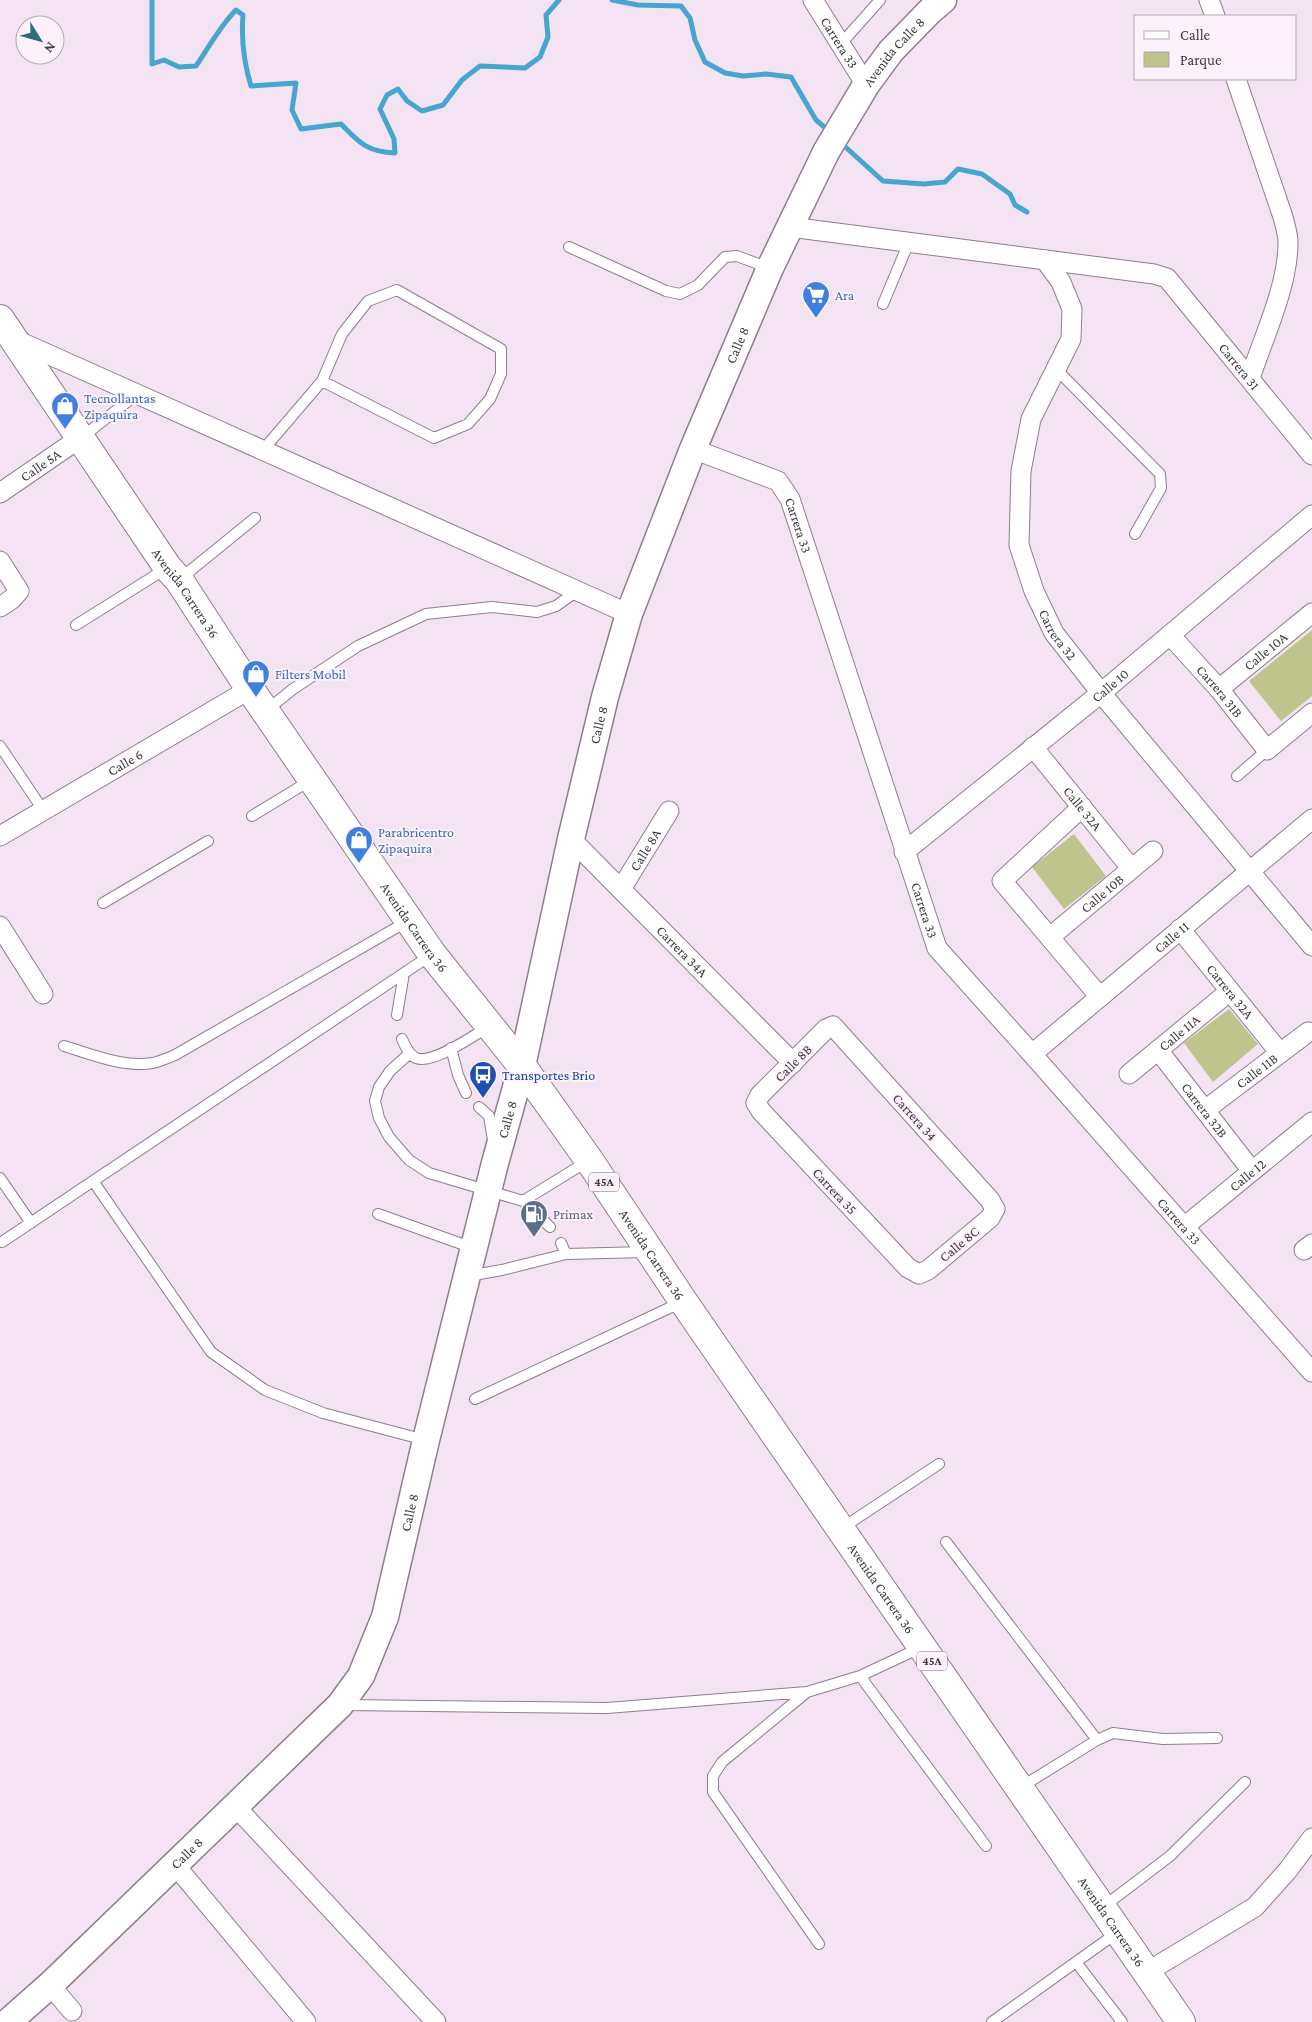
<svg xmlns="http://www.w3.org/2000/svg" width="1312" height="2022" font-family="'Crimson Pro',serif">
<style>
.green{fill:#bfc48d}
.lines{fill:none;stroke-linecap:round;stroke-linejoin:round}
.stream{stroke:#46a6d0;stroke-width:5}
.service-casing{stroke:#8e7f8d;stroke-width:12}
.minor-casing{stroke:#8e7f8d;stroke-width:21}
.secondary-casing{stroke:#8e7f8d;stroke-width:29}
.primary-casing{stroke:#8e7f8d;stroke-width:30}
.service{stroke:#fff;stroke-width:10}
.minor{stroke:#fff;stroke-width:19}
.secondary{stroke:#fff;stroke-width:26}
.primary{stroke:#fff;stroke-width:28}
.labels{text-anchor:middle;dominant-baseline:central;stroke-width:4;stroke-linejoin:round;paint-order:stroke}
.shield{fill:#fdf2fc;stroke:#797178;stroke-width:1}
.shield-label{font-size:12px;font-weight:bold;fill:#403a40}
.street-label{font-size:14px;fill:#403a40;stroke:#fdf2fc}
.shop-label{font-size:14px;fill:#366cbe;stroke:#fdf2fc;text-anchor:start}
.transit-label{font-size:14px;fill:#164399;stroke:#fdf2fc;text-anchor:start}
.service-label{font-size:14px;fill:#4e5e75;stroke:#fdf2fc;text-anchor:start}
</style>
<rect width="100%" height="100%" fill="#f4e3f2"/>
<path class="green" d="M1312,630v66l-31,25 -32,-40z
M1074,834l32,42 -42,33 -32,-42z
M1229,1009l29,35 -45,38 -29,-39z"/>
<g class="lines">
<path class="stream" d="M152,0v64l12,-4 15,7 17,-1c13,-19 24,-40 40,-56l7,5c-2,25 1,48 8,71l45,-3 -4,27 9,19 40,-5c19,19 26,28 54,29l-1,-14 -14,-30 7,-14 11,-6 9,12 15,10 21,-6 19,-25 18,-14 45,2 15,-11 8,-20 -2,-22 13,-15
M612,0l26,5 43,1 9,12 5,22 10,22 20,11 18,3 23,-2 25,3 25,43 14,12
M841,143l42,38 41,3 21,-2 13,-13 24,5 28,20 5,11 12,7"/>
<defs>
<path id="service" d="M840,45l40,-45
M569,247l97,44 14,3 18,-9 27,-28 12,-1 32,12
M883,304l26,-62
M1056,369l104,105 1,14 -26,46
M81,438l56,-44
M263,450l59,-69 20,-47 26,-33 29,-11 104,59v25l-11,25 -22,25 -34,14 -112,-57
M180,579l75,-61
M76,625l91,-57
M267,710l26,-21 65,-43 68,-32 66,-7 45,5 19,-6 21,-15
M0,746l43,64
M1237,776l30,-26
M252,816l59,-36
M103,903l105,-62
M397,1015l7,-42
M402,1039c3,7 7,16 14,19 16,7 57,-22 72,-31
M64,1046c27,8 60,22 89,17 8,-2 15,-5 22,-8l233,-134
M451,1048l7,27 8,18
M410,1053l-20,18 -11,16 -4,14 4,17 10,19 20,23 20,13 94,28 27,26
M479,1107l10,9 4,24
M0,1178l31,45
M93,1181l118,171 54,38 58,23 102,27
M523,1201l65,-40
M378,1214l95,34
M2,1242l429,-287
M561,1243l5,11
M468,1276l34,-6 64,-16 80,-2
M475,1399l207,-97
M842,1528l97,-64
M946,1542l151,198
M860,1676l126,170
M807,1692l-85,70 -9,14v16l106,152
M343,1705l264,3 200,-16 53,-16 62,-29
M1021,1787l76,-47 16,-7 50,6 54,-1
M1103,1907l67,-51 75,-74
M1076,1962l46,60
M992,2022l126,-90"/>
<g id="minor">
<path id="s1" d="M813,0l53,85"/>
<path d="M1209,0l6,16"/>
<path d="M1236,79l47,138c2,7 4,15 5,23 1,44 -24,96 -38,138"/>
<path id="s2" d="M790,227l364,47 13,4 145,177"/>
<path id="s3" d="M1045,260l16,22 11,27 -1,30 -40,80 -10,52 -2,74 15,46 20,42 47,60 211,253"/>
<path d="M14,339l615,275"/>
<path id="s4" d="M693,449l85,32 12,18 147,449 95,106 280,318"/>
<path id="s5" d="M0,493l80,-55"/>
<path d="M0,561l19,30 -7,8 -12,8"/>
<path id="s6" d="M1170,635l49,54 48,61 45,-37"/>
<path id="s7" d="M1219,689l93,-76"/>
<path id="s8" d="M1033,747l98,121"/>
<path d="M1082,807l-80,74 98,116"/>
<path id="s9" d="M0,836l250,-147"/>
<path id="s10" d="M571,839l222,224"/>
<path id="s11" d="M904,852l197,-159 211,-178"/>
<path id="s12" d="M621,889l48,-78"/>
<path d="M0,926l43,68"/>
<path id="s13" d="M1180,929l100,124"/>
<path id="s14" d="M1050,937l103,-86"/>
<path d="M833,1026l157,174 5,9 -5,9 -62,52 -9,4 -11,-6 -147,-157 -5,-8 4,-8 66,-66z"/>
<path id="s15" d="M1158,1050l94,121"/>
<path id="s16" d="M1032,1054l280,-235"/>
<path id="s17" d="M1129,1074l101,-83"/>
<path id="s18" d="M1205,1110l103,-78"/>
<path id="s19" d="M1184,1227l128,-105"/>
<path d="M1304,1250l8,-6"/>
<path d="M236,1807l200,215"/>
<path d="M175,1865l131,157"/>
<path d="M1147,1972l108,-65 33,-37 24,-32"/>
<path d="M50,1985l22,26"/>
</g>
<g id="secondary">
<path id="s20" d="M8,2022l42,-37 290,-280 21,-29 24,-59 41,-177 69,-277 27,-97 49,-227 34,-142 24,-83 64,-165 77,-181 56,-116 40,-67 25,-34 39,-40 13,-11"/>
</g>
<g id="primary">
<path id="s21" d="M0,319l168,249 11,12 71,109 182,265 90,112 67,94 94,141 498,721"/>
</g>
</defs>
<use href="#service" class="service-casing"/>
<use href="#minor" class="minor-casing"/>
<use href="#secondary" class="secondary-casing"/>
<use href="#primary" class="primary-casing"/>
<use href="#service" class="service"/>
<use href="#minor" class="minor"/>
<use href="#secondary" class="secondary"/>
<use href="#primary" class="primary"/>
</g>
<defs>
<symbol id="supermarket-pin" viewBox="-11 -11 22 30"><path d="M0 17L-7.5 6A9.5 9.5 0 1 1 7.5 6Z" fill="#3f7fe0" stroke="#fdf2fc"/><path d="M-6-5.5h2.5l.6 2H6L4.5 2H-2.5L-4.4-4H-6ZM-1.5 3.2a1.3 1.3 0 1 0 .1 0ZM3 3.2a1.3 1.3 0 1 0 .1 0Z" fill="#fff"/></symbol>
<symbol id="shop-pin" viewBox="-11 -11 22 30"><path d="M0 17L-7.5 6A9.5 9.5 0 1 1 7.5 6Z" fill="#3f7fe0" stroke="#fdf2fc"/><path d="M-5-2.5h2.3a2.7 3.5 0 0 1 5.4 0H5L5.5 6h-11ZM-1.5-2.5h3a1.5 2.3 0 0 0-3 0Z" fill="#fff"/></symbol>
<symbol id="bus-pin" viewBox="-11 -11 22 30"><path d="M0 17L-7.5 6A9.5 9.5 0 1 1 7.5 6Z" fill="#1a4fb4" stroke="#fdf2fc"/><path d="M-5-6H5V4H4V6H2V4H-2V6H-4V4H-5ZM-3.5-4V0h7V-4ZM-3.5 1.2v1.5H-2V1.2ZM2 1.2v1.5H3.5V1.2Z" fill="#fff"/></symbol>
<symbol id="fuel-pin" viewBox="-11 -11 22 30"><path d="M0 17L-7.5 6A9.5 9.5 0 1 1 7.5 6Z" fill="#5c6f8a" stroke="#fdf2fc"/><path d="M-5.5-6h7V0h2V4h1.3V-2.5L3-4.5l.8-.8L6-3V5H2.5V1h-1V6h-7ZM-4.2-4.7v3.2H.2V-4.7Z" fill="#fff"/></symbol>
</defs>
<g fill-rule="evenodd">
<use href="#supermarket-pin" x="800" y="279" width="32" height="43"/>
<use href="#shop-pin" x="49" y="390" width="32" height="43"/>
<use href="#shop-pin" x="240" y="658" width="32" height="43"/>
<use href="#shop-pin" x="343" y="824" width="32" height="43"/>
<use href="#bus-pin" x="467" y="1059" width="32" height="43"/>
<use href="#fuel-pin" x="518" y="1198" width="32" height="43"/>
</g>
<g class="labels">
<g class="shield">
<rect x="589" y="1172.5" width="30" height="19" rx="4"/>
<rect x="917" y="1651.5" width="30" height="19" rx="4"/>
</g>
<g class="shield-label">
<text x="604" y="1182">45A</text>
<text x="932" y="1661">45A</text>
</g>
<g class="street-label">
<text stroke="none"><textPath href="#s1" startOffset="50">Carrera 33</textPath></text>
<text stroke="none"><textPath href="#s20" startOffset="2215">Avenida Calle 8</textPath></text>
<text stroke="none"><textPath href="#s20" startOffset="1881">Calle 8</textPath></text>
<text stroke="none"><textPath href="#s2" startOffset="495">Carrera 31</textPath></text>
<text stroke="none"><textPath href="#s5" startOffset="49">Calle 5A</textPath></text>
<text stroke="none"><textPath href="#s4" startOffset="140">Carrera 33</textPath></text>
<text stroke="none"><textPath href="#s21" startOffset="331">Avenida Carrera 36</textPath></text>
<text stroke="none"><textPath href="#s3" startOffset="401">Carrera 32</textPath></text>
<text stroke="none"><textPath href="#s7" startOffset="60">Calle 10A</textPath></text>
<text stroke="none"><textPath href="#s11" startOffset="265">Calle 10</textPath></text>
<text stroke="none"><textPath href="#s6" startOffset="75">Carrera 31B</textPath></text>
<text stroke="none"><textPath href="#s20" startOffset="1476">Calle 8</textPath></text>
<text stroke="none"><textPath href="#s9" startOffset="145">Calle 6</textPath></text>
<text stroke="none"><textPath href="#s8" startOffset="79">Calle 32A</textPath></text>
<text stroke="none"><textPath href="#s12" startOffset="46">Calle 8A</textPath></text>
<text stroke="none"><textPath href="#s14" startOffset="68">Calle 10B</textPath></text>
<text stroke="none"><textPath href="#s4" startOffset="545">Carrera 33</textPath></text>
<text stroke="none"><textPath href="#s21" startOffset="736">Avenida Carrera 36</textPath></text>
<text stroke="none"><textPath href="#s16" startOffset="182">Calle 11</textPath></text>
<text stroke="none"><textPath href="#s10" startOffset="158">Carrera 34A</textPath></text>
<text stroke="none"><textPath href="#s13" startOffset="80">Carrera 32A</textPath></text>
<text stroke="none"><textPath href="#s17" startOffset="65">Calle 11A</textPath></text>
<text transform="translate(793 1063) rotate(-45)">Calle 8B</text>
<text stroke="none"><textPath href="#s18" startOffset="65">Calle 11B</textPath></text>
<text stroke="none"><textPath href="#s15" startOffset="76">Carrera 32B</textPath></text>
<text transform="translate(915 1117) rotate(48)">Carrera 34</text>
<text stroke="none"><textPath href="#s20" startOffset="1071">Calle 8</textPath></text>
<text stroke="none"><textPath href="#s19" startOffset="82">Calle 12</textPath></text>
<text transform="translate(835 1191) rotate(47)">Carrera 35</text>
<text stroke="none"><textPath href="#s4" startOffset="950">Carrera 33</textPath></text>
<text transform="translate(959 1244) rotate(-40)">Calle 8C</text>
<text stroke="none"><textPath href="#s21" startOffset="1141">Avenida Carrera 36</textPath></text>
<text stroke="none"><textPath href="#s20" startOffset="666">Calle 8</textPath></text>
<text stroke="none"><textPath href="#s21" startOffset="1546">Avenida Carrera 36</textPath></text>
<text stroke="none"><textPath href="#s20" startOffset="246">Calle 8</textPath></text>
<text stroke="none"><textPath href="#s21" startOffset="1951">Avenida Carrera 36</textPath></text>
</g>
<g class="shop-label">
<text x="835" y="295">Ara</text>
<text x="84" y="398">Tecnollantas<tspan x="84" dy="16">Zipaquira</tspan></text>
<text x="275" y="674">Filters Mobil</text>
<text x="378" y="832">Parabricentro<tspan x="378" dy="16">Zipaquira</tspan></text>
</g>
<g class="transit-label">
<text x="502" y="1075">Transportes Brio</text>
</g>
<g class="service-label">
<text x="553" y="1214">Primax</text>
</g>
</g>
<rect x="1134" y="15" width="162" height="65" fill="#fdf2fc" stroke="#b1a8b1"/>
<rect x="1144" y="31" width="25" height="8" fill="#ffffff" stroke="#b1a8b1"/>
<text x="1180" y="40" font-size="15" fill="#403a40">Calle</text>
<rect x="1144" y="52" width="25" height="15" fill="#bfc48d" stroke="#b1a8b1"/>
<text x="1180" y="65" font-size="15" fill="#403a40">Parque</text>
<g transform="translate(40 40) rotate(127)"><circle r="24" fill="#fdf2fc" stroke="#b1a8b1"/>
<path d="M0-4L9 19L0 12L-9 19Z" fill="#2e6b81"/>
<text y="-8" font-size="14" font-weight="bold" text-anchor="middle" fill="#403a40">N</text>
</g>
</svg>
